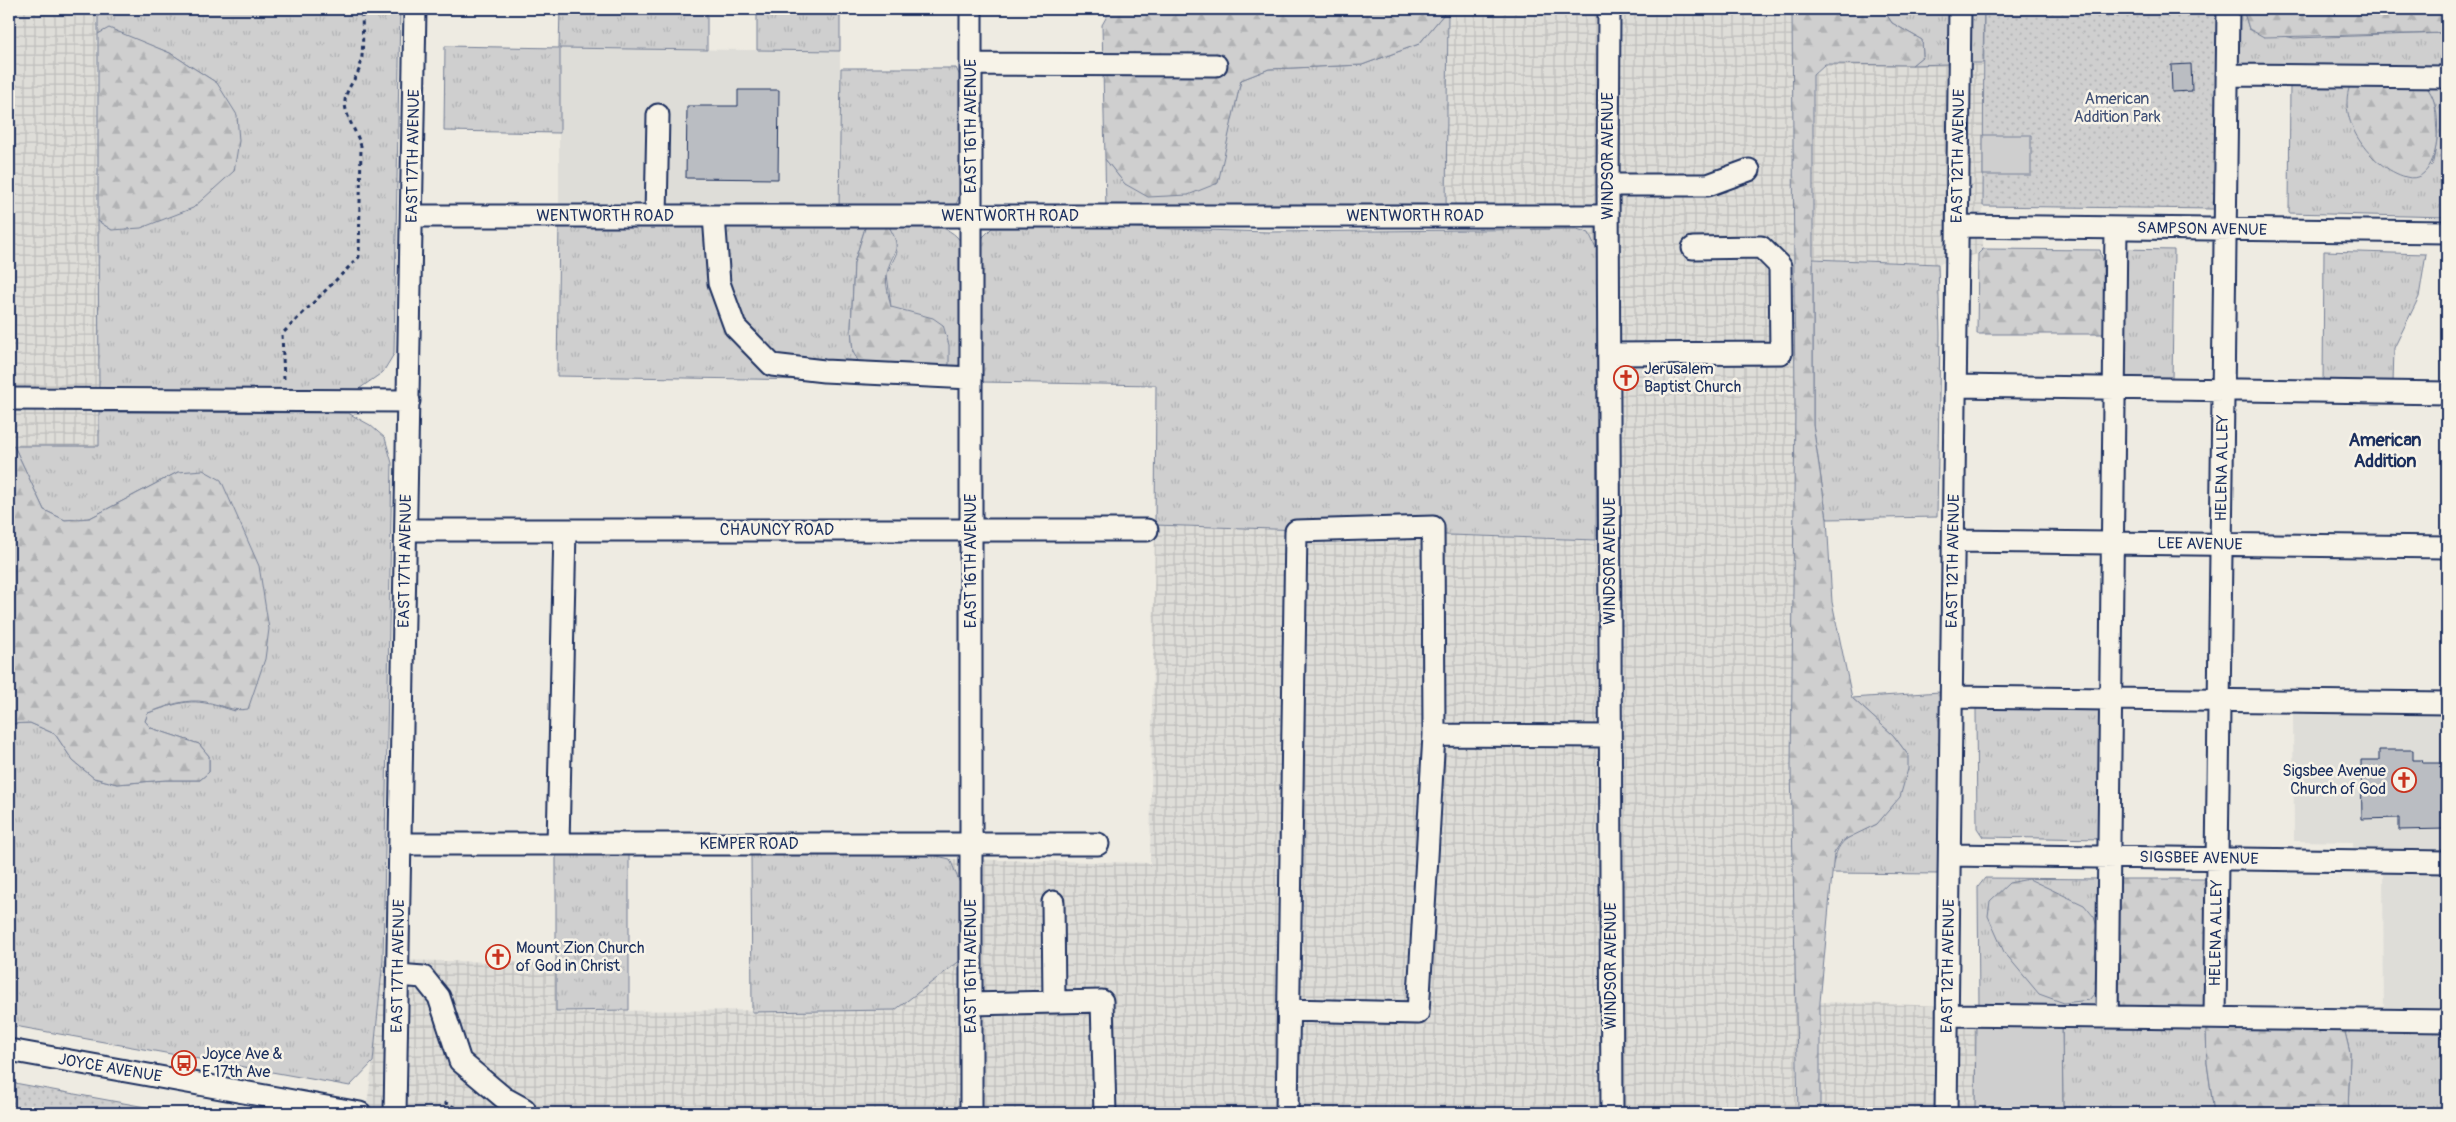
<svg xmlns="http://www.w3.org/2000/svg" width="2456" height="1122" font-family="Pangolin,sans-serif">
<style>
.built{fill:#deddd8}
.industrial{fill:url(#industrial-grid)}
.grass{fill:url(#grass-tufts);stroke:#757f96}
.forest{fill:url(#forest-firs);stroke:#757f96}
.park{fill:url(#park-dots);stroke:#757f96}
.garden{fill:#cfcfcf;stroke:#757f96}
.building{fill:#babdc2;stroke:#1b2f5e}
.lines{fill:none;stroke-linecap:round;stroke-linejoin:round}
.minor-casing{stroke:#1b2f5e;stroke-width:25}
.path{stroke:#1b2f5e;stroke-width:3;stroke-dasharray:4 4;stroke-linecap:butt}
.minor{stroke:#f7f3e8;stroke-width:21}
.labels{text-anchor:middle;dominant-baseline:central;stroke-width:5;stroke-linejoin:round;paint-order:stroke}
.park-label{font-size:16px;fill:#3f4f75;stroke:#f7f3e8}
.street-label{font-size:16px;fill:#1b2f5e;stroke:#f7f3e8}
.poi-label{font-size:16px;fill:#1b2f5e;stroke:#f7f3e8;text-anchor:start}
.neighbourhood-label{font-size:18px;font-weight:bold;fill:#1b2f5e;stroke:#f7f3e8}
</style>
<defs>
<pattern id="industrial-grid" width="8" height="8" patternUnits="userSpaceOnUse" patternTransform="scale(1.25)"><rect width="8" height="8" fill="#deddd8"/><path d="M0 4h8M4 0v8" fill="none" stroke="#bebebc"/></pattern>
<pattern id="grass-tufts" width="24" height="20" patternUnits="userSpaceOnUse" patternTransform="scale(1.25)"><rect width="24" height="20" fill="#cfcfcf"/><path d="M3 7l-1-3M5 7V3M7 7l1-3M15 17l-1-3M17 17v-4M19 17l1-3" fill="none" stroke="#b1b2b4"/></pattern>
<pattern id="forest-firs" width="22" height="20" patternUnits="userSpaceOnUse" patternTransform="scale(1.25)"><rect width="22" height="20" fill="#cfcfcf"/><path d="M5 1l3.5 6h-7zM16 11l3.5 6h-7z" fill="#b1b2b4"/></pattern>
<pattern id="park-dots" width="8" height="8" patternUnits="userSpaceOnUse" patternTransform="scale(1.25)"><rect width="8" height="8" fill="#cfcfcf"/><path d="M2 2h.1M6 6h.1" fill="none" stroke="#b1b2b4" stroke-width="1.8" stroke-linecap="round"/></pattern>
</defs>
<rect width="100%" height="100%" fill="#eeebe2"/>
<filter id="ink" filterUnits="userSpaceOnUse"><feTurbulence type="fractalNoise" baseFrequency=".02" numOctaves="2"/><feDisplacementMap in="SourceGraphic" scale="10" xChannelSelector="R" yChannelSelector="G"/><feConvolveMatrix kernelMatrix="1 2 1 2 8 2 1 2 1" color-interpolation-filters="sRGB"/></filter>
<g filter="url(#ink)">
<path class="built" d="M559,48l281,3v174l-281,-3z
M2293,713h154v316l-63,-1 -1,-165 -29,-1 -1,-20 -59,-1z"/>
<path class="industrial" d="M9,9h89l1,437h-90z
M1448,9h344l3,398 -4,360 7,346h-1432l11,-85 6,-68 173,3v48l338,-1 67,-124 -11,-27 200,4 5,-338 441,15 -19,-311h-131z
M1983,63v186l-5,5 -40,10 -125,-5v-184l12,-11z
M1820,1002l159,5 -3,16 -1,90h-155z"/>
<path class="grass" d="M98,9h302l-6,345 -11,18 -27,19h-257l-1,-170 14,9 105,-147 -47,-30 -61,-24 -11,5z
M560,9h147v41l-147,-2v85l-116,-2 1,-85 114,2z
M757,9h83v42l-83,-1z
M1448,9l-2,200 -340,3 -1,-53 20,25h92l24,-104 28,-11 93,-4 57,-21z
M1883,9h66l-1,55 -36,1 11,-9 -1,-16 -30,-17z
M1966,9h18l-1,54h-17z
M2237,9h6l6,20 45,9 153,-5v36l-211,-3z
M841,68h115l5,10 1,114 -7,14 -116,4z
M2290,83h61l81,83c6,-26 11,-59 -7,-81l22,1v131l-158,-4z
M559,222l307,3 -12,38 -3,66 2,23 22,29 -318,-5z
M888,225c26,1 62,-7 75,21l1,136h-29l-44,-75 -4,-33 10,-22z
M1107,227l161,5 309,-3 12,4 9,19 -2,288 -441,-15 1,-140 -174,-3 -3,-132 4,-13 9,-9z
M2122,249l52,1 -2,131 -52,-1z
M2324,251l102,3 -7,43 -25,51 -1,36h-70z
M1813,259l125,5 2,70 -3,183 -110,2 -14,-94z
M99,412l249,1 22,12 15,13 7,25 -9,497 -10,102 -23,24 -341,-61v-301l21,-1 25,11 18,27 21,17 23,6 49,-4h34l9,-8v-16l-10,-12 -48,-16 -6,-7 3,-8c41,-14 45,-15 87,-2l-57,-239 -88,46 -25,2 -21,-10 -30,-64h85z
M1940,692v182l-109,-1c6,-36 16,-35 46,-49l31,-69 -15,-20 -41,-37z
M1990,706l115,2 -1,131 -121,-2 -6,-9 -1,-119z
M915,851l35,8 11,27v74l-66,50 -143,2 -1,-160z
M556,855h73v155l-73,1z
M1985,878l119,1 -1,129 -124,-1 -1,-120z
M2062,1025l144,1 1,37 7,50h-151z
M2344,1028l103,1v84h-99l2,-60z"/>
<path class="forest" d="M1111,9h337l-29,35 -57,21 -93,4 -28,11 -23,103 -30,12 -40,2 -23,-13 -20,-25 -3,-134z
M1792,9h91l9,14 30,17 1,16 -11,9 -87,-1 -12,11v350l14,94 5,83 20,96 41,37 15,20v14l-8,28 -23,27 -35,17 -8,12 -14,149v111h-22l-7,-346 4,-360z
M2243,9h114l6,2 84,-2v24l-183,4 -15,-8z
M109,28l61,25 47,30 20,32 2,26 -5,30 -41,37 -52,20 -29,2 -14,-9v-187z
M2351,83l74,2c13,16 10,27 12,47 1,16 -7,52 -31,45 -36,-10 -71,-58 -55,-94z
M866,225h22c17,28 3,25 -1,49 -2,10 2,23 4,33l42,11 10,7 6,20v19l-14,18 -72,-12 -10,-18 -2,-23 3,-66z
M1983,249l117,1 3,11 1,73h-127l1,-80z
M9,446h5l30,64 21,10 25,-2 88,-46 25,-2 18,10 38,86 10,63 -4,30 -17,50c-16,3 -26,-4 -42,-7 -20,-4 -39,4 -58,11l-3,8 6,7 48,16 10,12v16l-9,8h-34l-49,4 -23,-6 -21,-17 -18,-27 -25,-11 -21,1z
M2029,879l55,26 10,12 8,26 1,40 -14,17 -25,3 -25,-9 -35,-42 -16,-36 2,-15 19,-18z
M2120,879h85l3,8 -2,122 -82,-1 -5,-4z
M2206,1026l138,2 6,25 -2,60h-134l-7,-50z"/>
<path class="park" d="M1984,9h235l-4,200 -232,-3z
M9,1082l169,31h-169z"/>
<path class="garden" d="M1983,135h48v40h-48z
M1976,1023l86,2 1,88h-88z"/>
<path class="building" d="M2191,64l1,27 -20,1 -1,-27z
M738,90h41l-1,89 -92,-1 1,-72h51z
M2379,750h34v10h8l1,3h25l-2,66 -46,1v-12l-37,1 -1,-59h18z"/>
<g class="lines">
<defs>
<path id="minor" d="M971,9v1104
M1609,9l-1,176 4,928
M971,64l245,1
M2227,75l220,2
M1608,185h100l41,-15
M412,216h1196
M656,216l2,-101
M714,216l5,67 16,44 37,38 52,6 147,7
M1958,226l489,6
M1609,354l172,-1 -1,-87 -19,-19 -68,1
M1956,386l491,7
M9,399l400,2
M406,530h741
M1954,541l493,6
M1952,697l495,6
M401,844h697
M558,844l7,-314
M1950,855l497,7
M1053,902l1,100
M398,975l25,2 16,20 21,64 44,37 20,11v4
M971,1004l131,-3 3,112
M1288,1010l130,3 16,-278
M1948,1015l499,6
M2107,1017l9,-789
M2215,1018l13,-1009
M9,1050l351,63
M395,1113l20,-1104
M1287,1113l9,-582 137,-4 1,208 176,1
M1946,1113l14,-1104"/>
</defs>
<use href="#minor" class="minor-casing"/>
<path class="path" d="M284,379l-2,-45 77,-77 2,-111c-4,-14 -16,-29 -16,-44 0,-14 14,-25 16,-39 3,-17 1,-37 1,-54
M446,1113v-10l20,10"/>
<use href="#minor" class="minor"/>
</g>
</g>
<defs>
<symbol id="church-ring" viewBox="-11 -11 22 22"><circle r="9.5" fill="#f7f3e8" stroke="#c8321e" stroke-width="1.5"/><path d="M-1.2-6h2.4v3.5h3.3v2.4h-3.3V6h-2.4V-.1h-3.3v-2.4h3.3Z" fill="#c8321e"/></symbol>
<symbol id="bus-ring" viewBox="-11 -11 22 22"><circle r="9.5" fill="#f7f3e8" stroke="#c8321e" stroke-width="1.5"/><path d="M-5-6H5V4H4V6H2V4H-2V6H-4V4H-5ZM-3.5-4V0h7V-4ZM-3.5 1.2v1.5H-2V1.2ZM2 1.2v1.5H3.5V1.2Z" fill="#c8321e"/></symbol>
</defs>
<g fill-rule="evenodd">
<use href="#church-ring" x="1612" y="364" width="28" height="28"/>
<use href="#church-ring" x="2390" y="766" width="28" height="28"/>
<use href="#church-ring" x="484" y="943" width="28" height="28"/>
<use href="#bus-ring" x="170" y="1049" width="28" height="28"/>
</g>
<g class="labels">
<g class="park-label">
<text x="2117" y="99">American<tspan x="2117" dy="18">Addition Park</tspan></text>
</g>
<g class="street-label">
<text transform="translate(971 126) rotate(-90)">EAST 16TH AVENUE</text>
<text transform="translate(413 156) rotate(-89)">EAST 17TH AVENUE</text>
<text transform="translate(1608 156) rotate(-90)">WINDSOR AVENUE</text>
<text transform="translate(1958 156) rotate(-89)">EAST 12TH AVENUE</text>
<text x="605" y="216">WENTWORTH ROAD</text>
<text x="1010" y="216">WENTWORTH ROAD</text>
<text x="1415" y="216">WENTWORTH ROAD</text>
<text transform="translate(2202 229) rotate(1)">SAMPSON AVENUE</text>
<text transform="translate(2222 468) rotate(-89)">HELENA ALLEY</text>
<text x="777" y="530">CHAUNCY ROAD</text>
<text transform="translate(2200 544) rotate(1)">LEE AVENUE</text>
<text transform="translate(405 561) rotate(-89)">EAST 17TH AVENUE</text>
<text transform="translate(971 561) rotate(-90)">EAST 16TH AVENUE</text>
<text transform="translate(1610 561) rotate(-90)">WINDSOR AVENUE</text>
<text transform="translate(1953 561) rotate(-89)">EAST 12TH AVENUE</text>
<text x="749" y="844">KEMPER ROAD</text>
<text transform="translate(2199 858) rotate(1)">SIGSBEE AVENUE</text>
<text transform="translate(2216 933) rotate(-89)">HELENA ALLEY</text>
<text transform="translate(398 966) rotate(-89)">EAST 17TH AVENUE</text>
<text transform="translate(971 966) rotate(-90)">EAST 16TH AVENUE</text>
<text transform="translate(1611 966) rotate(-90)">WINDSOR AVENUE</text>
<text transform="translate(1948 966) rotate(-89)">EAST 12TH AVENUE</text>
<text transform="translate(110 1068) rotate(10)">JOYCE AVENUE</text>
</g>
<g class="poi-label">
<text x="1644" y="369">Jerusalem<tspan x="1644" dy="18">Baptist Church</tspan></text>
<text x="2386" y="771" text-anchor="end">Sigsbee Avenue<tspan x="2386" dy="18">Church of God</tspan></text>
<text x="516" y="948">Mount Zion Church<tspan x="516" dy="18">of God in Christ</tspan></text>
<text x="202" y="1054">Joyce Ave &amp;<tspan x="202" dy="18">E 17th Ave</tspan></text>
</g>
<g class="neighbourhood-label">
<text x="2385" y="440">American<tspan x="2385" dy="21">Addition</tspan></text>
</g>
</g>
<rect width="2456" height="1122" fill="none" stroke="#f7f3e8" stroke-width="30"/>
<rect x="15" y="15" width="2426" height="1092" fill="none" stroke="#1b2f5e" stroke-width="2" filter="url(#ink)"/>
</svg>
